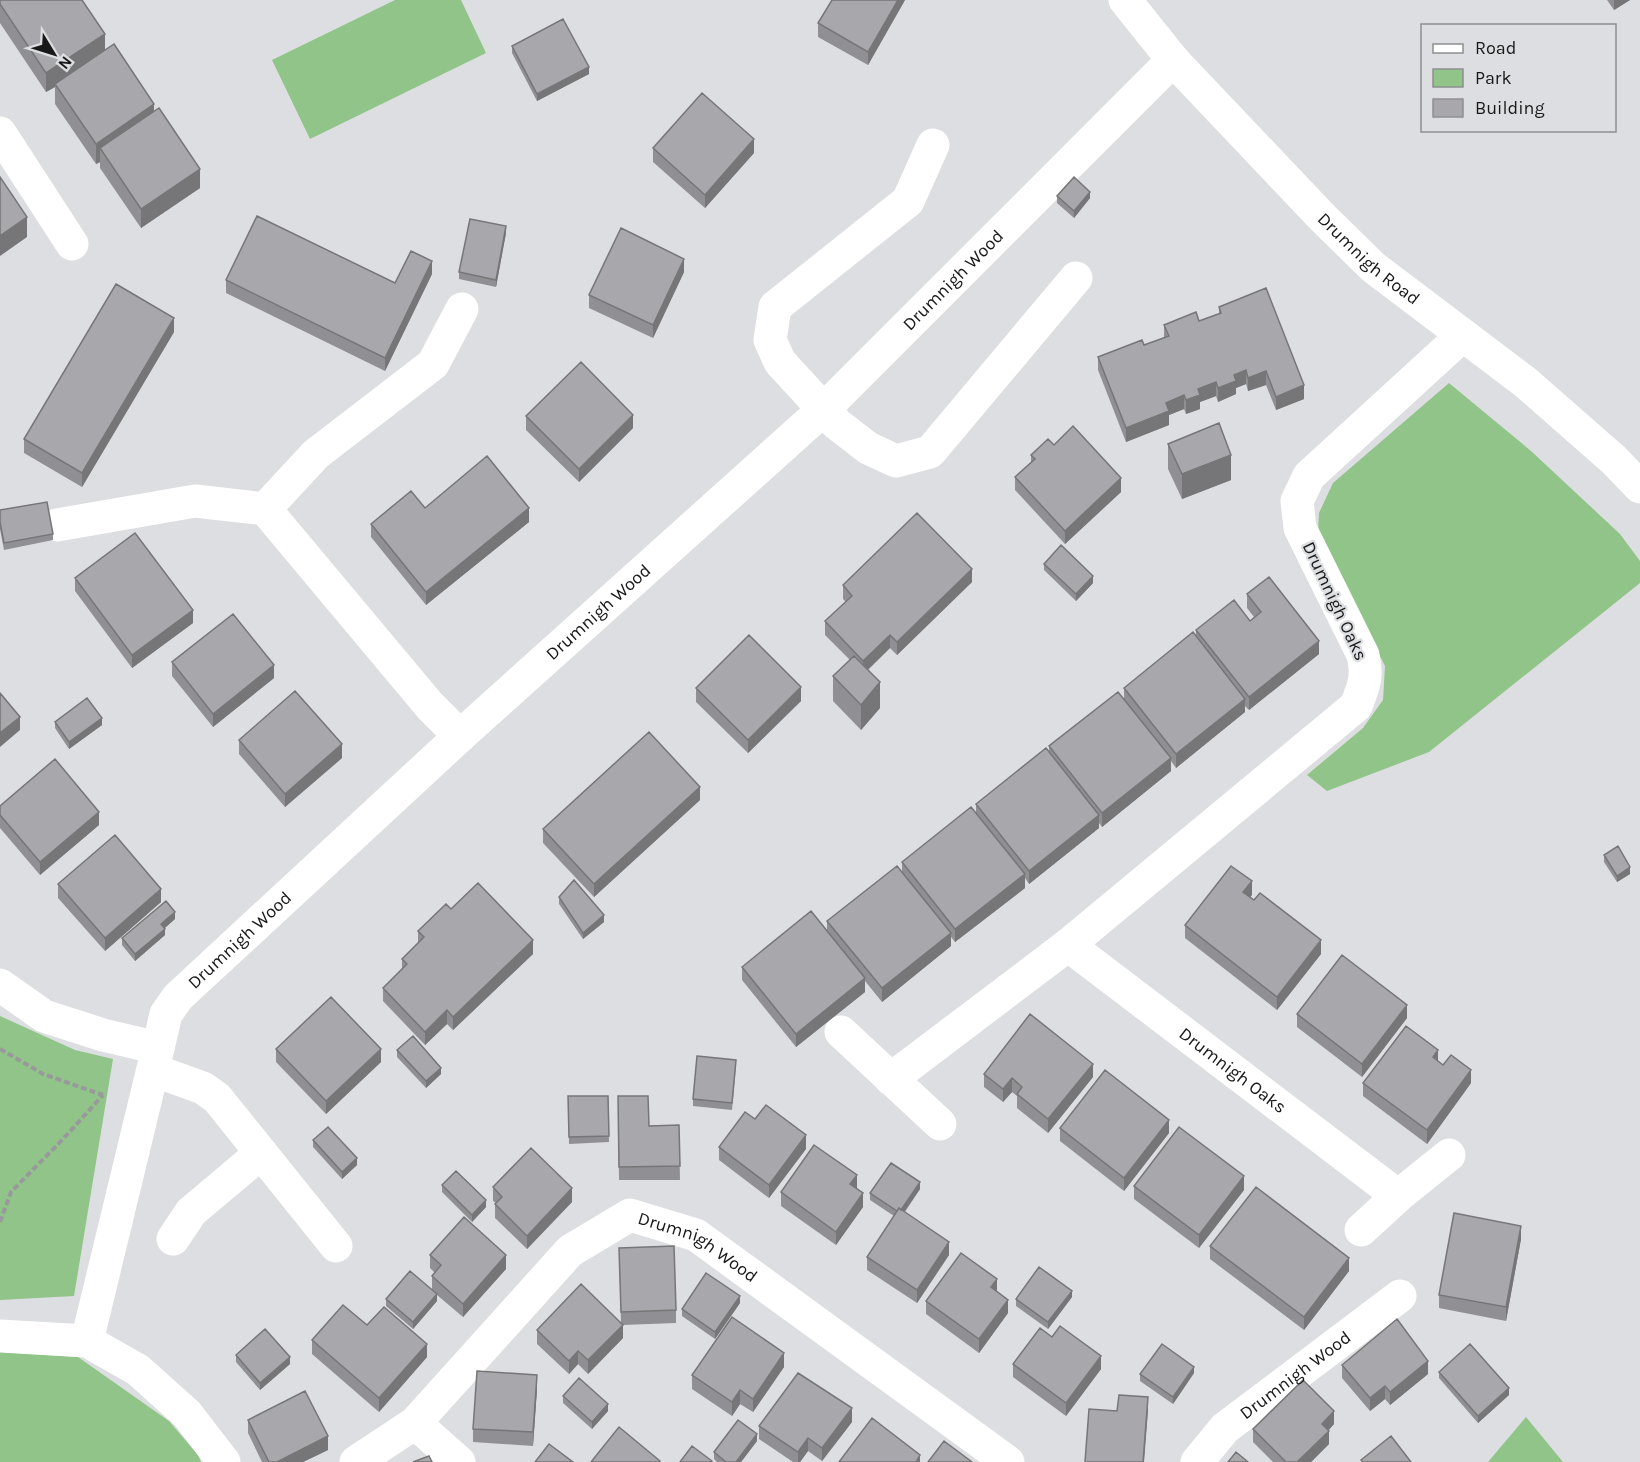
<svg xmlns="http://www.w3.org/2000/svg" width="1640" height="1462" font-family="Karla,sans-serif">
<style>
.green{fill:#91c488}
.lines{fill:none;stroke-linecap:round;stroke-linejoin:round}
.path{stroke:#98999b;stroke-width:4;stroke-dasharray:6 3;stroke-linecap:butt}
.minor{stroke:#fff;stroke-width:33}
.major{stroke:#fff;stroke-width:33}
.wall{fill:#909094}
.shaded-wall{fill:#767678}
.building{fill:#a8a8ac;stroke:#767678;stroke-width:1.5}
.labels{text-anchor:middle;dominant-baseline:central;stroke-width:4.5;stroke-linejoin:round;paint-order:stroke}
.street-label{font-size:18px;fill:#181819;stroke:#dddee1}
</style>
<rect width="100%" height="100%" fill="#dddee1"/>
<path class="green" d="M395,0h66l25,53 -176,86 -38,-79z
M1449,383l82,68 89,83 20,27v22l-211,169 -102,39 -20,-16 56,-47 20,-28 2,-34 -64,-125 -3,-9 1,-19 14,-30z
M0,1016l75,34 38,9 -39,237 -74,4z
M0,1352l78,5 91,64 29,34 3,7h-201z
M1526,1417l37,45h-75z"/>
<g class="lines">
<path class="path" d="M0,1049l43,25 60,21
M0,1222l11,-30 53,-54 39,-43"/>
<g class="minor">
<path d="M0,133l72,111"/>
<path d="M933,145l-25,56 -133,106 -5,33 10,22 57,62 31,24 28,13 34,-9 146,-174"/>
<path d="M265,509l51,-55 117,-90 29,-55"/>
<path d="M57,525l138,-24 70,8 165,197 30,30"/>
<path id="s1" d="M1068,945l330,251"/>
<path id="s2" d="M0,985l44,31 59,19 55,13 8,-34 12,-17 282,-261 363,-326 350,-350"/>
<path d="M841,1032l99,92"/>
<path d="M153,1070l50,18 14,10 119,148"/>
<path d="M891,1079l177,-134 288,-239c8,-20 12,-30 7,-51l-63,-127 -3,-27 12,-25 154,-141"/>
<path d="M1361,1230l37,-34 51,-41"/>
<path d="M173,1239l18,-27 70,-59"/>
<path d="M0,1336l87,5 51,29 49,44 37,48"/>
<path d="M87,1341l71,-293"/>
<path d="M415,1423l44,39"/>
<path id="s3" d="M356,1462l59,-39 155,-172 60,-36 66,20 312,227"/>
<path id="s4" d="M1197,1462l28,-34 175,-132"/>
</g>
<path class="major" id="s5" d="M1125,0l48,60 148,156 52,51 152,115 89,78 26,27"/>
</g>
<path class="wall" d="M0,0l105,50 49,61 46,77 -59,40 -41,-60v-6l-4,2 -41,-60v-17l-9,5 -46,-69z
M832,0h73l-37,65 -50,-28v-14z
M1607,0h23l-16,10z
M512,46l77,28 -52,27 -25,-48z
M653,148l101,5 -49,55 -52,-46z
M1057,196l33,2 -16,20 -17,-15z
M506,233l-10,54 -37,-8v-7z
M684,272l-31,66 -64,-30v-13z
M432,274l-47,97 -159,-78v-13l169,3z
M1219,307l85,92 -28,11 -10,-25 -18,6 -2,-7 -10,4v6l-18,8 -2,-6 -16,6v7l-14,5 -2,-5 -15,6v10l-43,17 -28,-72v-13l46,-12 20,-7v-13l35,-4 20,-7z
M174,332l-92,155 -58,-34v-14z
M526,416l107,12 -54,54 -53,-52z
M1168,444l63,36 -49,19 -14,-30z
M1031,455l90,37 -56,52 -50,-54v-13l16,-15z
M425,508l104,14 -103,83 -55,-68v-13z
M0,510l53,24v6l-49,10 -4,-21z
M1044,564l49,19 -17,18 -32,-31z
M75,578l118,45 -61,45 -57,-77z
M972,582l-75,73 -7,-7 -22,22 12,38 -19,22 -28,-29v-25l17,-16 -25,-25v-14l21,-19 -3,-3v-14z
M1247,594l72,60 -70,56 -4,-4v6l-69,56 -5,-7v10l-69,56 -3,-4v5l-70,56 -4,-6v10l-70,54 -4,-5v9l-69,56 -17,-21v11l-69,55 -54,-67v-13l85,-36v-10l75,-49v-10l74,-49v-9l73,-52v-6l75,-48v-10l72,-51v-7l54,-9 4,-4 -7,-9z
M172,662l102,16 -61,49 -41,-51z
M696,688l105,13 -53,52 -52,-51z
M55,722l47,3 -33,24 -14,-21z
M239,740l103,18 -57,49 -46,-53z
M700,800l-106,97 -51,-54v-14z
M0,806l99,19 -59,50 -40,-47z
M1604,855l26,19 -13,8 -13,-20z
M58,884l103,18 -56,49 -47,-53z
M1252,895l-2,2 71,57 -44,56 -92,-72v-13z
M559,897l45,25 -21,17 -24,-35z
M451,909l82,45 -80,76 -6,-6 -22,21 -42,-44v-13l19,-18v-11l16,-16v-12z
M175,919l-10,9v7l-30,26 -13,-16v-7z
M1297,1014l110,4 -45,59 -65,-50z
M276,1049l105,13 -55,52 -50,-52z
M397,1050l44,24 -15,14 -29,-31z
M1438,1062l33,21 -44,61 -64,-48v-13z
M736,1066l-4,44 -39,-4v-7z
M984,1074l109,3 -45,56 -31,-25v-12l-5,-4 -9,10 -19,-15z
M568,1096h40l1,46 -40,2z
M618,1096l31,30 30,-1 1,55h-61z
M755,1119l51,30 -37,49 -50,-38v-13z
M1060,1128l109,5 -45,58 -64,-50z
M313,1140l44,25 -15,14 -29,-32z
M442,1185l44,22 -14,15 -30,-30z
M1134,1186l110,4 -45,58 -65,-49z
M493,1187l79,15 -45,47 -32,-31v-14l1,-1 -3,-2z
M857,1188l6,19 -27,38 -55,-39v-14z
M920,1189l-15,23 44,43 -32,48 -50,-33v-13l27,-41 -24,-16v-7z
M1521,1239l-15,82 -67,-13v-13z
M1210,1246l139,25 -45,59 -94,-71z
M619,1248l57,62v13l-53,2v13l-35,36 -10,-10 -9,10 -32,-30v-14l84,-7z
M430,1255l76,14 -43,48 -26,-22v6l-24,28 -27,-23v-7l46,-9v-14l3,-3 -5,-5z
M997,1292l11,21 -29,40 -53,-39v-13z
M1072,1297l-24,32 -32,-23v-7z
M740,1303l-25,36 -33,-23v-7z
M367,1325l60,32 -48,55 -67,-58v-14z
M1052,1337l49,32 -35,47 -53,-39v-13z
M236,1355l54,9 -30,26 -24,-28z
M1342,1365l86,9 -38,31 -5,-6 -15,12 -28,-33z
M784,1367l-31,45 -13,-8 -8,12 -40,-27v-14z
M1439,1372l70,23 -31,28 -39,-45z
M1194,1373l-21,31 -33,-23v-7z
M537,1389l-4,57 -60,-4v-13z
M563,1396l45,15 -16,18 -29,-26z
M248,1420l80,30 -25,12h-41l-14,-29z
M852,1422l-30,39 -14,-10 -8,11h-7l-34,-23v-13z
M1334,1424l-6,7 1,13 -18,18h-38l-20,-20v-13z
M757,1441l-16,21h-24l-3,-3v-7z"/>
<path class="shaded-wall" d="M898,0h7l-37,65v-13z
M1614,0h16l-16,10z
M105,34v20l-50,30v3l-9,5v-19z
M589,67v7l-52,27v-7z
M154,104v20l-54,24v14l-4,2v-20z
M754,139v14l-49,55v-13z
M200,169v19l-59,40v-19z
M1090,192v6l-16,20v-7z
M27,217v20l-27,19v-20z
M506,226v7l-10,54v-7z
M684,259v13l-31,66v-13z
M432,261v13l-47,97v-13z
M174,318v14l-92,155v-14z
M1246,370v14l-10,4v6l-18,8v-14l16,-13z
M1266,371v14l-18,6v-13z
M1216,382v14l-16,6v7l-14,5v-14l12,-11z
M1304,385v14l-28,11v-13z
M1184,395v14l-15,6v10l-43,17v-14l40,-25z
M633,415v13l-54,54v-13z
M1231,455v25l-49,19v-25z
M1121,478v14l-56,52v-13z
M529,508v14l-103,83v-13z
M972,569v13l-75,73v-13z
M1093,576v7l-17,18v-7z
M193,610v13l-61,45v-13z
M890,635v13l-27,26v-13z
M1319,641v13l-70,56v-13z
M274,665v13l-61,49v-13z
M880,682v26l-19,22v-25z
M801,687v14l-53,52v-13z
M1245,699v13l-69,56v-14z
M20,717v13l-20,17v-14z
M102,718v7l-33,24v-7z
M342,744v14l-57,49v-13z
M1171,758v13l-69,56v-14z
M700,787v13l-106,97v-13z
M99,812v13l-59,50v-13z
M1099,815v13l-70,56v-13z
M1630,867v7l-13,8v-6z
M1025,874v14l-70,54v-13z
M1252,881v14l-9,10v-13z
M161,889v13l-56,49v-13z
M175,912v7l-14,12v-7z
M604,915v7l-21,17v-6z
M165,929v6l-30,26v-7z
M951,933v13l-69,56v-14z
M533,940v14l-80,76v-13z
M1321,940v14l-44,56v-13z
M865,978v14l-69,55v-13z
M1407,1005v13l-45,59v-13z
M447,1010v14l-22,21v-13z
M381,1049v13l-55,52v-13z
M1438,1050v14l-5,-7z
M1093,1064v13l-45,56v-14z
M441,1068v6l-15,14v-7z
M1471,1070v13l-44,61v-14z
M1012,1078v14l-9,10v-13z
M1169,1120v13l-45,58v-13z
M806,1135v14l-37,49v-13z
M357,1158v7l-15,14v-7z
M857,1175v14l-7,-5z
M1244,1176v14l-45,58v-13z
M920,1182v7l-21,30v-6z
M572,1188v14l-45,47v-13z
M863,1193v14l-27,38v-13z
M486,1200v7l-14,15v-7z
M1521,1226v13l-15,82v-14z
M949,1242v13l-32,48v-13z
M506,1255v14l-43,48v-13z
M1349,1258v13l-45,59v-13z
M997,1279v13l-6,-5z
M1072,1291v6l-24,32v-7z
M437,1294v7l-24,28v-7z
M740,1296v7l-25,36v-7z
M1008,1300v13l-29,40v-14z
M623,1325v13l-35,36v-14z
M427,1344v13l-48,55v-14z
M578,1351v13l-9,10v-13z
M784,1353v14l-31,45v-13z
M1101,1356v13l-35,47v-13z
M290,1357v7l-30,26v-7z
M1428,1361v13l-38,31v-13z
M1194,1367v6l-21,31v-7z
M537,1375v14l-4,57v-14z
M1385,1386v13l-15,12v-13z
M1509,1388v7l-31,28v-7z
M740,1390v14l-8,12v-14z
M1148,1397v14l-4,51h-1z
M608,1404v7l-16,18v-7z
M852,1408v14l-30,39v-13z
M1334,1411v13l-12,13v-13z
M1329,1431v13l-18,18h-14z
M757,1434v7l-16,21h-5z
M328,1436v14l-25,12h-26z
M808,1438v13l-8,11h-2v-10z
M920,1455v7h-4z"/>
<path class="building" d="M0,0h82l23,34 -59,39 -46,-69z
M832,0h66l-30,52 -50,-29z
M563,19l26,48 -52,27 -25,-48z
M114,44l40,60 -58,40 -41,-60z
M702,93l52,46 -49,56 -52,-47z
M159,108l41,61 -59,40 -41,-61z
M0,177l27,40 -27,19z
M1074,177l16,15 -16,19 -17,-15z
M257,216l138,67 16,-32 21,10 -47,97 -159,-78z
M470,219l36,7 -10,54 -37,-8z
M621,228l63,31 -31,66 -64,-30z
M116,284l58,34 -92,155 -58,-34z
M1266,288l38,97 -28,12 -10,-26 -18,7 -2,-8 -12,5 2,6 -18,7 -2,-6 -18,7 2,6 -14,5 -2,-5 -18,8 3,8 -43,17 -28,-71 44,-17 2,5 25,-9 -5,-11 32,-13 3,9 22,-8 -2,-6z
M581,362l52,53 -54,54 -53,-53z
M1219,423l12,32 -49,19 -14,-30z
M1073,426l48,52 -56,53 -50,-54 20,-18 -4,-4 17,-16 6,6z
M487,456l42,52 -103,84 -55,-68 40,-33 14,17z
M47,502l6,32 -49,9 -4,-21v-12z
M917,513l55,56 -75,73 -7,-7 -27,26 -38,-40 27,-25 -9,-11z
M135,533l58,77 -61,45 -57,-77z
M1061,545l32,31 -17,18 -32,-30z
M1269,577l50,64 -70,56 -53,-67 38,-30 16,21 11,-9 -14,-18z
M233,614l41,51 -61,49 -41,-52z
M1193,632l52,67 -69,55 -52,-66z
M749,635l52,52 -53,53 -52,-52z
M854,656l26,26 -19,23 -28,-29z
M295,691l47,53 -57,50 -46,-54z
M1118,692l53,66 -69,55 -53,-67z
M0,693l20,24 -20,16z
M87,698l15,20 -33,24 -14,-20z
M649,732l51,55 -106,97 -51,-55z
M1046,748l53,67 -70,56 -53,-67z
M55,759l44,53 -59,50 -40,-47v-9z
M971,807l54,67 -70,55 -53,-67z
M115,835l46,54 -56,49 -47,-54z
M1618,846l12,21 -13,9 -13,-21z
M897,866l54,67 -69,55 -55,-67z
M1231,866l21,15 -9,11 11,8 6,-7 61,47 -44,57 -92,-72z
M574,880l30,35 -21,18 -24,-36z
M478,883l55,57 -80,77 -6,-7 -22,22 -42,-44 24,-24 -5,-5 22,-22 -6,-6 28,-27 5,5z
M166,901l9,11 -14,12 4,5 -30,25 -13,-16z
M811,911l54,67 -69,56 -54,-67z
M1342,955l65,50 -45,59 -65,-50z
M331,997l50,52 -55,52 -50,-52z
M1030,1014l63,50 -45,55 -31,-25 5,-7 -10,-9 -9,11 -19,-15z
M1406,1026l32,24 -5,7 10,8 8,-10 20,15 -44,60 -64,-47z
M413,1036l28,32 -15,13 -29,-31z
M697,1056l39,4 -4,43 -39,-4z
M1105,1070l64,50 -45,58 -64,-50z
M568,1096h40l1,40 -40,1z
M618,1096h30l1,30 30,-1 1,41 -61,1z
M766,1105l40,30 -37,50 -50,-38 26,-35 10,7z
M328,1127l29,31 -15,14 -29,-32z
M1179,1127l65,49 -45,59 -65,-49z
M814,1145l43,30 -7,9 13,9 -27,39 -55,-40z
M531,1148l41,40 -45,48 -32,-32 7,-7 -9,-10z
M891,1163l29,19 -19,28 -2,-2 -2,3 -27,-18z
M456,1171l30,29 -14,15 -30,-30z
M1256,1187l93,71 -45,59 -94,-71z
M899,1208l50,34 -32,48 -50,-33z
M1454,1213l67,13 -15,81 -67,-12z
M464,1217l42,38 -43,49 -31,-28 9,-11 -11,-10z
M674,1246l2,64 -55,2 -2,-64z
M961,1253l36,26 -6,8 17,13 -29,39 -53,-38z
M1039,1267l33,24 -24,31 -32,-23z
M410,1271l27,23 -24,28 -27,-23z
M706,1273l34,23 -25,36 -33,-23z
M581,1284l42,41 -35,35 -10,-9 -9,10 -32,-31z
M343,1305l24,20 17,-18 43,37 -48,54 -67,-58z
M732,1317l52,36 -31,46 -13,-9 -8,12 -40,-27z
M1397,1319l31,42 -38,31 -5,-6 -15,12 -28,-33z
M1060,1326l41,30 -35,47 -53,-39 27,-36 12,9z
M265,1329l25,28 -30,26 -24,-28z
M1162,1344l32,23 -21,30 -33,-23z
M1470,1344l39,44 -31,28 -39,-44z
M477,1371l60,4 -4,57 -60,-3z
M798,1373l54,35 -30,40 -14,-10 -10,14 -39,-26z
M579,1378l29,26 -16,18 -29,-26z
M1303,1380l31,31 -12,13 7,7 -32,31h-11l-33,-33z
M305,1391l23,45 -51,26h-8l-21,-42z
M1119,1395l29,2 -5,65h-58l4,-53 28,2z
M872,1418l48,37 -4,7h-77z
M738,1420l19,14 -21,28h-10l-12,-10z
M619,1427l41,34 -1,1h-68z
M1391,1436l20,26h-48l-2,-2z
M944,1441l28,21h-44z
M549,1444l24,18h-38z
M692,1446l20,15 -2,1h-30z
M1236,1452l12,10h-20z
M429,1456l3,6h-19z"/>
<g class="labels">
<g class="street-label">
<text stroke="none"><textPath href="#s5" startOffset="356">Drumnigh Road</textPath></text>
<text stroke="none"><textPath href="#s2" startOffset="1284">Drumnigh Wood</textPath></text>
<text transform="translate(1335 601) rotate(65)">Drumnigh Oaks</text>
<text stroke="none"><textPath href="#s2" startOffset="798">Drumnigh Wood</textPath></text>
<text stroke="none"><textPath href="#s2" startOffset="312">Drumnigh Wood</textPath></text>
<text stroke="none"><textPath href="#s1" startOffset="207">Drumnigh Oaks</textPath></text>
<text stroke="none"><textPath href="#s3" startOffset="448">Drumnigh Wood</textPath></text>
<text stroke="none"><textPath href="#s4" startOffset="132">Drumnigh Wood</textPath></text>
</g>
</g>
<rect x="1421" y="24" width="195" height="108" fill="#dddee1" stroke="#8e8f91" stroke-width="1.5"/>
<rect x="1433" y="44" width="30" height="9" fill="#ffffff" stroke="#8e8f91" stroke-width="1.5"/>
<text x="1475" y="54" font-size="18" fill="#181819">Road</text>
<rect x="1433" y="69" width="30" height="18" fill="#91c488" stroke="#8e8f91" stroke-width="1.5"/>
<text x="1475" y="84" font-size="18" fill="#181819">Park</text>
<rect x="1433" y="99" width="30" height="18" fill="#a8a8ac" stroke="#8e8f91" stroke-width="1.5"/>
<text x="1475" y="114" font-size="18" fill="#181819">Building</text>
<g transform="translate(54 54) rotate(128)" stroke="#dddee1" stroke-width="4.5" paint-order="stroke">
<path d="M0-4.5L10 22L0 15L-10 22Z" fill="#181819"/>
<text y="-9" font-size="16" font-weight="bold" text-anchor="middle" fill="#181819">N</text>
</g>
</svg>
